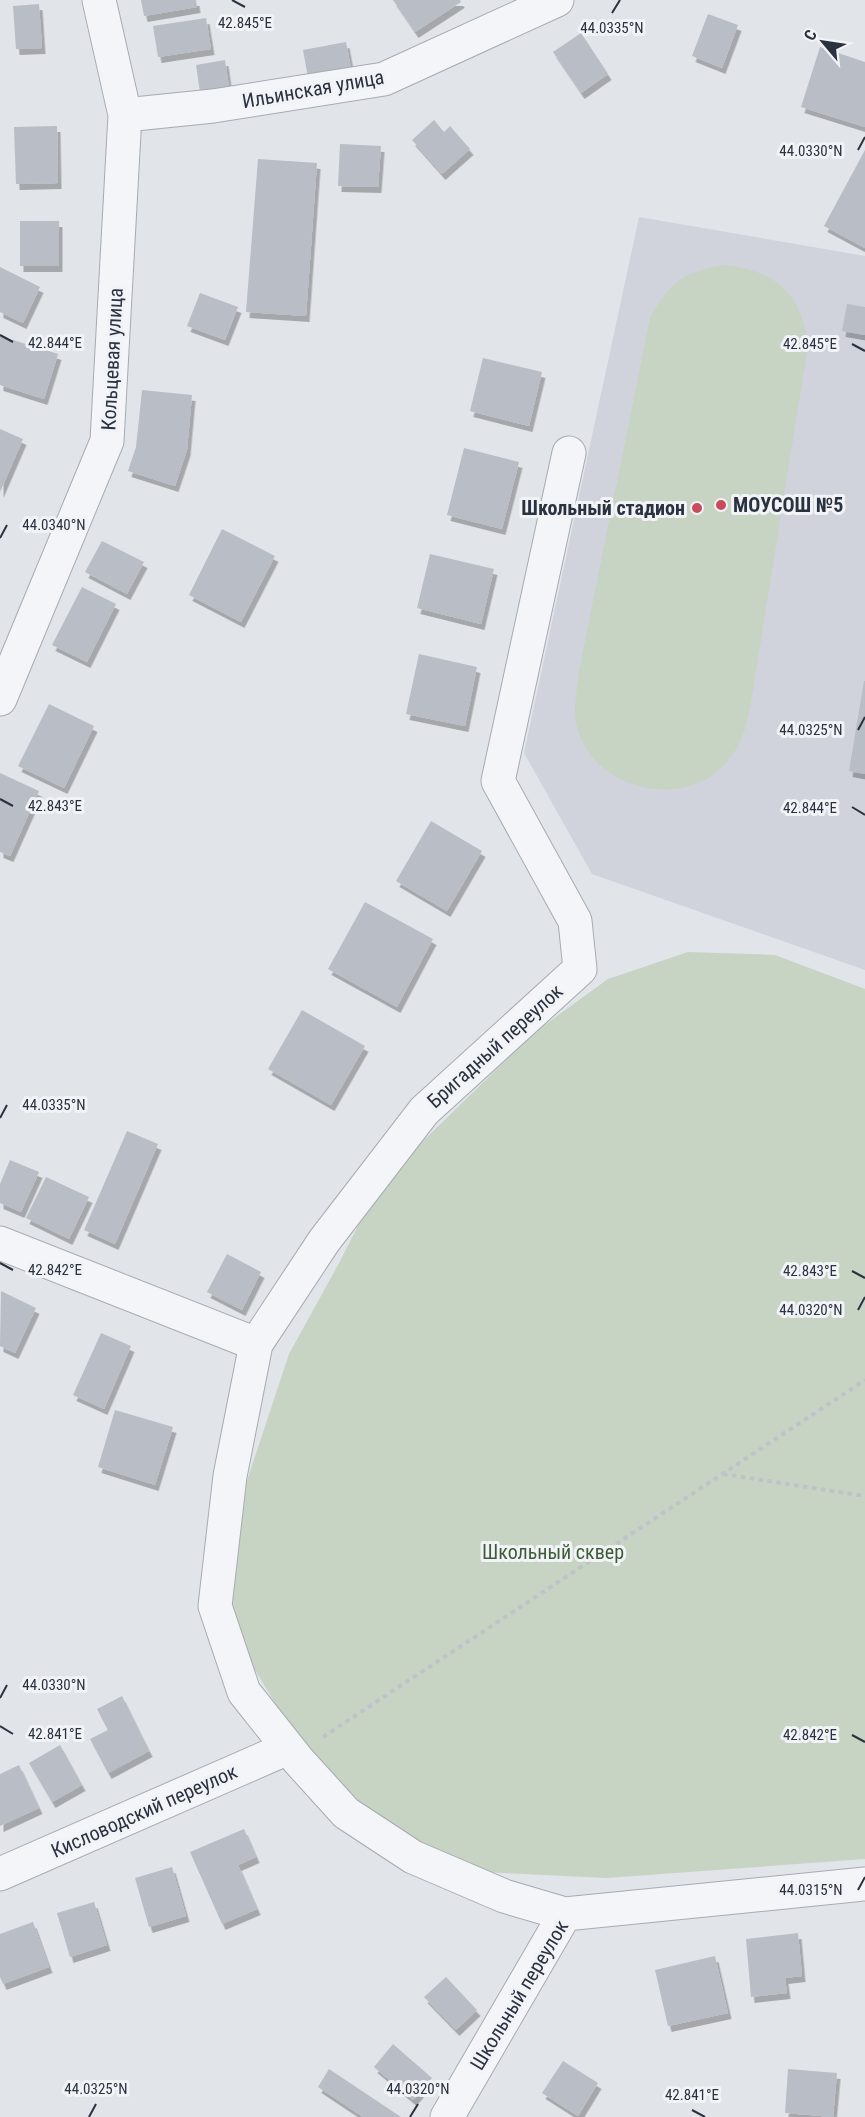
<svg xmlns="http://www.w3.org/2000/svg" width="865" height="2117" font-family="'Roboto Condensed',sans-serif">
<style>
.built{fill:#d0d3db}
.green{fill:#c7d3c3}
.building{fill:#b9bdc6;filter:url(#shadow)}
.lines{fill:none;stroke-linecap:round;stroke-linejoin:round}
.minor-casing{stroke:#a6abb3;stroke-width:35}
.path{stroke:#bfc2c8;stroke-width:4;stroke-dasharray:4.5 4.5;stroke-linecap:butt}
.minor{stroke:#f4f5f8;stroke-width:33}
.ticks{fill:none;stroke:#2a3240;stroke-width:2}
.poi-dot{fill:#c84c5c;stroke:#f1f3f7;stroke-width:2}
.labels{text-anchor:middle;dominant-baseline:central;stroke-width:6;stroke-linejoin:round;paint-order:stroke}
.street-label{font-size:20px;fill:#2a3240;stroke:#f1f3f7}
.poi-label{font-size:20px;font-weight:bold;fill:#2a3240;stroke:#f1f3f7;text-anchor:start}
.park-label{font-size:20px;fill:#3e5c38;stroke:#f1f3f7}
.ticks-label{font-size:15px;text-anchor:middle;fill:#2a3240;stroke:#f1f3f7;stroke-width:6;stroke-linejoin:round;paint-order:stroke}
</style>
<defs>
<filter id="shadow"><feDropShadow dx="3.5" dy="6" stdDeviation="0" flood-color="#0004"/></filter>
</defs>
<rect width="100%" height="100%" fill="#e1e4e9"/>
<path class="built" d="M639,217l226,39v714l-273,-96 -68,-121z"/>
<path class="green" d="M724,265c52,6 77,27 84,80l-57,357c-5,25 -8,42 -26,62 -44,49 -138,23 -149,-42 -3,-14 2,-37 3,-51l71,-353c20,-36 33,-46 74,-53z
M688,952l87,3 90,34v870l-258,19 -125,-6 -53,-25 -76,-49 -58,-62 -49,-81 -20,-60 10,-81 53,-160 49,-89 42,-82 155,-151 73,-53z"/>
<path class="building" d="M141,0h55l1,7 -53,9z
M393,0h67l1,2 -46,30z
M39,4l3,44 -26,1 -3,-43z
M708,14l30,11 -16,43 -30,-12z
M206,18l5,31 -53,8 -5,-31z
M581,33l27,41 -27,19 -28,-41z
M346,42l6,32 -43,9 -6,-33z
M820,47l45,15v65l-64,-20z
M225,60l5,34 -29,5 -5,-34z
M434,120l10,12 6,-6 20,23 -28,25 -30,-34z
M57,126l1,57 -42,1 -2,-57z
M340,144l41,2 -3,41 -40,-1z
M865,150v98l-41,-22z
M258,159l59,4 -11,153 -60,-4z
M20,221h39v45h-39z
M0,267l40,20 -17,36 -23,-11z
M200,293l38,14 -13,33 -38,-14z
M847,304l18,3v28l-23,-4z
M0,336l58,18 -14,45 -44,-14z
M483,358l59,14 -13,54 -59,-15z
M142,390l50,5 -5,55 -12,36 -47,-15 8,-24z
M0,429l23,10 -23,53z
M464,448l55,14 -17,67 -55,-14z
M222,529l53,27 -34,66 -52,-27z
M102,541l42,21 -17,32 -42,-22z
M430,554l64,15 -13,55 -64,-16z
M82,587l34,17 -29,58 -35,-17z
M419,654l58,13 -12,59 -59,-12z
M864,681h1v93l-16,-3z
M49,704l45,22 -30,62 -46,-22z
M0,773l39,18 -29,65 -10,-4z
M431,821l51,30 -35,60 -51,-30z
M365,902l68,37 -36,68 -69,-38z
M302,1010l63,36 -34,59 -63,-36z
M127,1131l31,13 -43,100 -31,-14z
M10,1160l29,12 -18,40 -21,-9v-19z
M46,1177l43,20 -20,42 -43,-21z
M227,1254l34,18 -19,38 -35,-18z
M1,1291l35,17 -21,45 -15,-7z
M101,1333l30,13 -27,63 -31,-14z
M115,1410l58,17 -18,58 -57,-18z
M122,1696l27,55 -41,22 -18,-34 18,-9 -11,-21z
M60,1745l22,40 -30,17 -23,-39z
M19,1765l20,43 -39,18v-52z
M244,1829l12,28 -18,8 19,44 -35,15 -32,-72z
M172,1867l14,49 -37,11 -14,-49z
M94,1902l13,43 -37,12 -13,-44z
M33,1922l16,45 -46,17 -3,-7v-43z
M798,1933l4,43 -17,2 2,15 -36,4 -5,-58z
M715,1956l13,57 -60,13 -13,-56z
M446,1977l31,33 -21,20 -32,-33z
M393,2044l39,34 -19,22 -39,-33z
M563,2061l35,22 -20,33 -36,-23z
M329,2069l72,48h-38l-45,-30z
M788,2069l49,4 -4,44 -48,-4z"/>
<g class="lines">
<defs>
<path id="minor" d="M125,115l88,-9 171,-27 173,-79
M0,699l107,-258 18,-326 -26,-115
M0,1243l256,101 68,-103 100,-130 156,-142 -5,-48 -77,-140 71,-328
M256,1344l-26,132 -15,130 29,86 54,68 48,53 67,44 91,39 61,18
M0,1874l288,-126
M447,2117l118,-203 300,-30"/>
</defs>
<use href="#minor" class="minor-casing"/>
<path class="path" d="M723,1474l142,22
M323,1737l542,-357"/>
<use href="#minor" class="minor"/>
</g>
<path class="ticks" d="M232,0l13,7M612,13l8,-13M858,150l7,-13M0,335l13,7M852,344l13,7M0,538l7,-13M858,730l7,-13M0,799l13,7M852,807l13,8M0,1118l7,-13M0,1263l13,7M852,1271l13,7M858,1310l7,-13M0,1698l7,-13M0,1726l13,8M852,1735l13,7M858,1890l7,-13M692,2110l13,7M89,2117l7,-13M410,2117l8,-13"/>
<g class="poi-dot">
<circle cx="721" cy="505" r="6"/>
<circle cx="697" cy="508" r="6"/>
</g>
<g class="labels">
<g class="street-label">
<text transform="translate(313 89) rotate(-10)">Ильинская улица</text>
<text transform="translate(112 359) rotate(-87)">Кольцевая улица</text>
<text transform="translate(495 1046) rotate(-42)">Бригадный переулок</text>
<text transform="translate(144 1811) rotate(-24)">Кисловодский переулок</text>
<text transform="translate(519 1995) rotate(-59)">Школьный переулок</text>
</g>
<g class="poi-label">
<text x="733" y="505">МОУСОШ №5</text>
<text x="685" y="508" text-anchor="end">Школьный стадион</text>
</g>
<g class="park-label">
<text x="553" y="1552">Школьный сквер</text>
</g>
</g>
<g class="ticks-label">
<text x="245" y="28">42.845°E</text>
<text x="612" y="33">44.0335°N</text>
<text x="811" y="156">44.0330°N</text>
<text x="55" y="348">42.844°E</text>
<text x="810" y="349">42.845°E</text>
<text x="54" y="530">44.0340°N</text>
<text x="811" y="735">44.0325°N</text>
<text x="55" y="811">42.843°E</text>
<text x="810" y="813">42.844°E</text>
<text x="54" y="1110">44.0335°N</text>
<text x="55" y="1275">42.842°E</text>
<text x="810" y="1276">42.843°E</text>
<text x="811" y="1315">44.0320°N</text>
<text x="54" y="1690">44.0330°N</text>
<text x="55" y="1739">42.841°E</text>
<text x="810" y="1740">42.842°E</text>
<text x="811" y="1895">44.0315°N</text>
<text x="96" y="2094">44.0325°N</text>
<text x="418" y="2094">44.0320°N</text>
<text x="692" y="2100">42.841°E</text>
</g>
<g transform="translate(823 42) rotate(299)" stroke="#f1f3f7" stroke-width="4.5" paint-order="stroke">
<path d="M0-4.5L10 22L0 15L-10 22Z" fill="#2a3240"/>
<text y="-9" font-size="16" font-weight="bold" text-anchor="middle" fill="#2a3240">С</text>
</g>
</svg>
